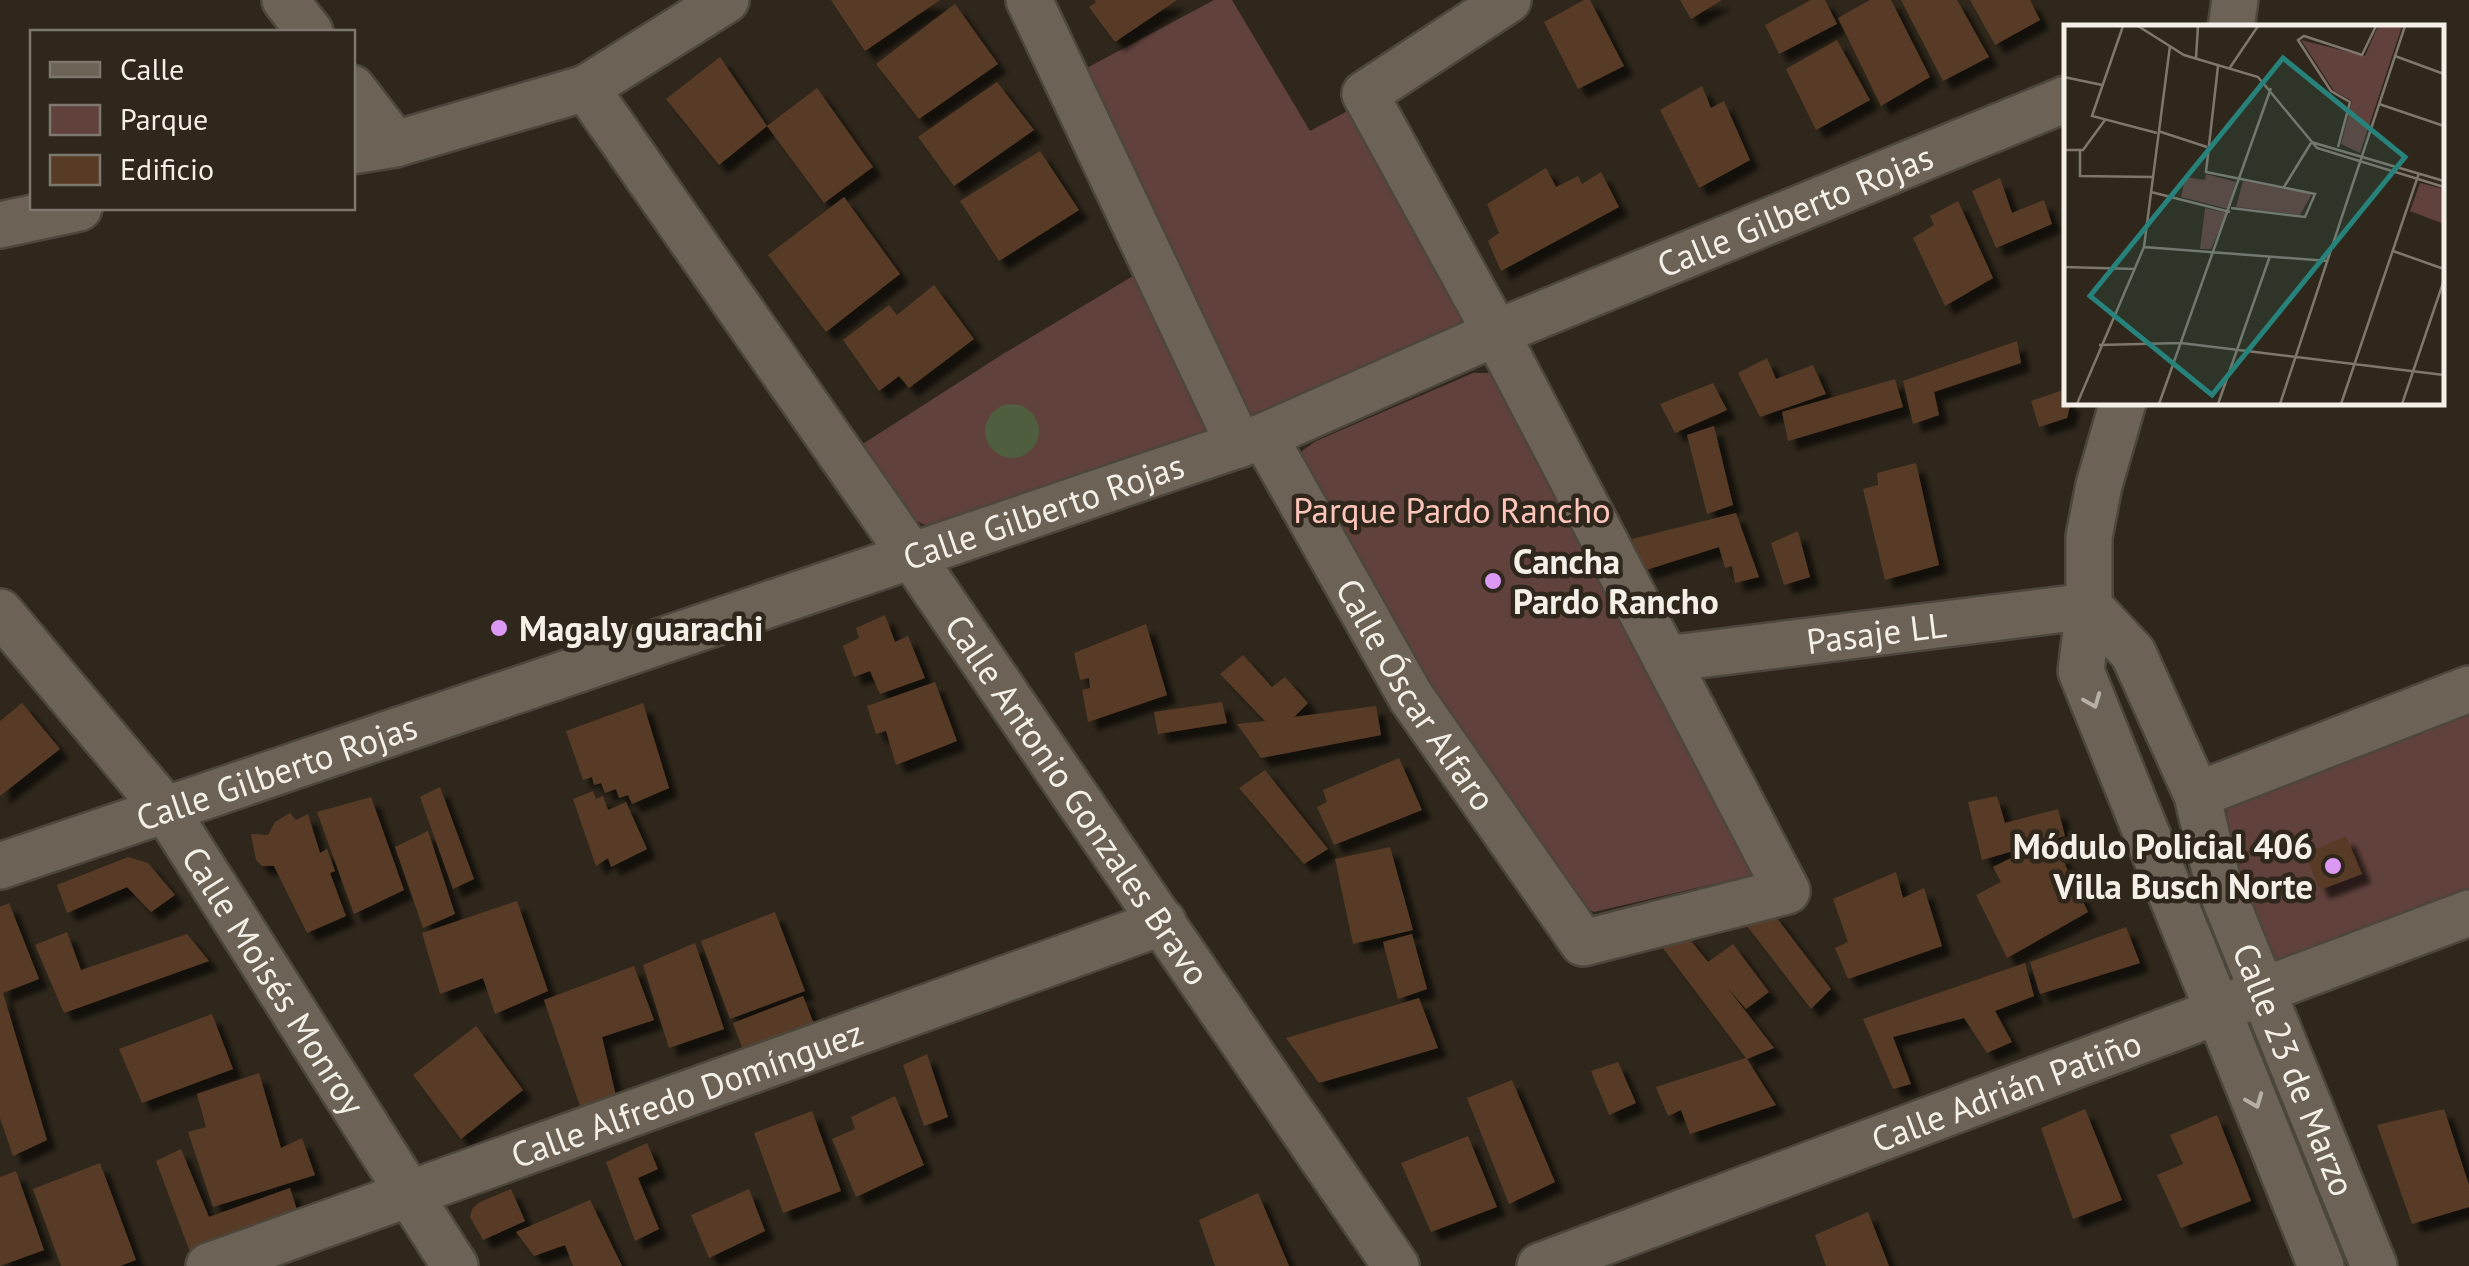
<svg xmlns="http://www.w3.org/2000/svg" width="2469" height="1266" font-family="'PT Sans',sans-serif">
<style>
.green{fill:#61413b}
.water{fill:#4e5e3f}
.building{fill:#583b25;filter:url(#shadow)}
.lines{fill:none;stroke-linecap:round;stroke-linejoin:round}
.minor-casing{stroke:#4c463b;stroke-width:50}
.minor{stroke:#6c6356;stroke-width:45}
.oneway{stroke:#b7b0a6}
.poi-dot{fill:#dc99f4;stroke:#2f271b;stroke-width:4}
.labels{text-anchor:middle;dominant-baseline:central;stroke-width:9;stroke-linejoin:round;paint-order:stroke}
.street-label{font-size:35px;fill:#f4efe7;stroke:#2f271b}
.park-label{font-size:35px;fill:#fec6bb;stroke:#2f271b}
.poi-label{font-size:35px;font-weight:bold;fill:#f4efe7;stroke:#2f271b;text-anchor:start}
.inset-road{fill:none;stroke:#7e776d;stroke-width:2.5}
.view{fill:#26827a;fill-opacity:0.15;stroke:#26827a;stroke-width:5}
.inset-edge{fill:none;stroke:#f4efe7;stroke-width:5}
</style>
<defs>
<filter id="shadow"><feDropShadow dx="9" dy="9" stdDeviation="2.5" flood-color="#0009"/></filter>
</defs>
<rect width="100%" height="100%" fill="#2f271b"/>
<path class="green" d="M1214,0h18l78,131 45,-24 107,210 -5,14 -12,6 -198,81 -164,-348z
M1138,273l77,158 -278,97c-39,-6 -58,-51 -79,-81l145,-93z
M1473,373h25l255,482 -1,20 -158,37 -20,-10 -86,-120 -182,-302 -7,-21 3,-8 14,-10z
M2469,704v187l-197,73c-19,-52 -47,-107 -45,-164z"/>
<path class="water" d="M985 431a27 27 0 1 1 54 0a27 27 0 1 1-54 0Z"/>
<path class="building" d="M831,0h109l-75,51z
M1094,0h83l-62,42 -26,-35 7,-5z
M1584,0h6l34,66 -46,23 -34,-67z
M1680,0h42l-31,19z
M1811,0h14l12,24 -58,30 -14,-29z
M1870,0h21l39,77 -49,29 -43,-88z
M1901,0h56l32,57 -46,24z
M1970,0h60l10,20 -45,25z
M955,4l43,60 -79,55 -43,-55z
M1837,40l33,60 -54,30 -30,-61z
M720,57l47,69 -48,39 -53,-66z
M997,82l37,48 -80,56 -36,-49z
M1702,86l9,22 13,-7 26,59 -51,28 -39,-78z
M817,88l56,79 -49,36 -57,-77z
M1040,151l39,59 -80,51 -39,-60z
M1546,168l10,19 22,-11 4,8 19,-12 18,35 -118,64 -13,-30 11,-8 -12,-29z
M2000,178l12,35 32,-13 8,24 -56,24 -24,-57z
M844,197l56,77 -74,58 -58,-77z
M1958,201l35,77 -48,28 -32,-68 21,-13 -4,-9z
M934,285l40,54 -65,49 -10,-12 -20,15 -36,-51 46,-35 8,10z
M2017,341l4,22 -87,29 5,23 -26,9 -10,-43z
M1767,358l9,21 37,-14 13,29 -66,23 -22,-44z
M1895,379l8,28 -115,34 -6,-29z
M1713,383l14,27 -52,23 -15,-29z
M2066,389v13h5l-4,16 -28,9 -8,-26z
M1714,426l19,79 -26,9 -20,-79z
M1916,463l23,102 -54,15 -22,-91 15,-4 -1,-12z
M1736,513l23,64 -24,6 -3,-17 -7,2 -6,-21 -73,23 -14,-31z
M1798,531l12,46 -26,8 -13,-42z
M885,615l10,27 13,-6 17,42 -45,16 -10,-23 -16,6 -11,-31 16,-8 -3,-10z
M1146,624l21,71 -79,27 -6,-32 8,-2 -1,-10 -9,2 -6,-27z
M1243,655l29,32 13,-10 23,26 -14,14 82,-11 5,29 -120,23 -24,-34 28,-3 -45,-47z
M935,682l22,59 -61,24 -10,-34 -10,3 -9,-28z
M1222,702l5,21 -69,11 -4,-22z
M22,703l38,46 -60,47v-75z
M643,703l26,85 -37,16 -4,-9 -9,3 -3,-9 -11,4 -4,-10 -7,2 -2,-8 -9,3 -17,-49z
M1399,758l23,52 -88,35 -17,-38 10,-5 -4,-12z
M1265,770l63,79 -24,15 -65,-76z
M440,787l34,92 -21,10 -33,-92z
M593,791l3,8 7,-3 5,14 18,-8 21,47 -36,18 -3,-9 -12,8 -23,-67z
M1997,796l8,27 53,-14 7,27 -83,24 -14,-58z
M371,797l33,93 -50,24 -37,-102z
M290,813l6,7 12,-6 12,39 7,-4 8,22 -5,2 16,43 -39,17 -33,-67h-12l-6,-6 -5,-26 17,1 7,-13z
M428,831l27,83 -32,14 -28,-81z
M2346,836l16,38 -42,16 -15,-36z
M1390,847l23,83 -60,14 -18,-85z
M2031,848l7,14 21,-10 29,60 -81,46 -31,-63 25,-13 -8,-15z
M128,857l20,6 27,32 -24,17 -24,-25 -60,26 -10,-28z
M1896,872l7,26 21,-10 18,58 -94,33 -13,-31 13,-6 -15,-43z
M517,901l31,90 -53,23 -12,-36 -43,16 -18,-61z
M9,903l30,76 -36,14 44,147 -34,16 -13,-38v-211z
M775,912l30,79 -75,28 -29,-78z
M1773,913l58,76 -20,20 -67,-87z
M2126,927l14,36 -100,31 -10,-32z
M67,932l14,38 106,-36 22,27 -145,52 -29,-68z
M1412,934l15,55 -29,10 -15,-57z
M1687,936l21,26 25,-18 36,48 -23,17 -20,-23 48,62 -27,11 29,46 -86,29 -9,-24 -13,6 -12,-29 90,-29 -87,-115z
M695,943l29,86 -55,19 -26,-83z
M2025,963l9,33 -39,15 17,31 -25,11 -23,-35 -71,19 18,47 -18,5 -30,-70z
M634,966l20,54 -52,17 15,63 -34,15 -39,-115z
M803,996l11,28 -70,29 -11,-30z
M1419,998l19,50 -119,35 -33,-45z
M212,1014l21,55 -91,34 -23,-54z
M476,1026l47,64 -62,49 -48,-64z
M927,1054l21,63 -24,9 -21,-61z
M1618,1062l18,41 -27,12 -18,-44z
M259,1073l22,75 21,-10 13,37 -102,32 -25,-75 18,-5 -9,-33z
M1512,1080l43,102 -46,22 -42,-106z
M895,1096l29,69 -68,32 -24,-58 23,-10 -4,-12z
M2085,1109l37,91 -49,19 -32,-91z
M2444,1109l25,76v22l-57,17 -35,-99z
M812,1111l29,80 -58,22 -29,-80z
M2217,1115l34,86 -70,27 -24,-53 26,-11 -13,-29z
M1468,1136l29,71 -66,25 -30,-69z
M647,1143l11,26 -20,9 21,51 -24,12 -29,-79z
M181,1149l28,68 81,-29 8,25 -108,39 -34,-91z
M100,1163l36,97 -16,6h-59l-28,-77z
M16,1171l28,79 -44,16v-89z
M511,1189l14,32 -42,19 -13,-23 2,-8 8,-7z
M749,1189l16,42 -56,27 -18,-43z
M1258,1193l31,73h-74l-16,-46z
M590,1200l32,66h-49l-8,-21 -31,11 -18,-24z
M1868,1212l21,54h-63l-11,-31z"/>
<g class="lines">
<defs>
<g id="minor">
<path d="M285,0l25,32"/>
<path d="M1029,0l210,445"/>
<path d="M2231,28l4,-28"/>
<path d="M352,88l43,56"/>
<path id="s1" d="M586,88l327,470 483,708"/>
<path d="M352,151l43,-7 191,-56 140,-88"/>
<path d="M0,225l79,-17"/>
<path d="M2123,402l-24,83 -10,52v69l-8,65 240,595"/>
<path id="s2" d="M1264,436l147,261 172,246 204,-52 -291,-558 -131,-239 143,-94"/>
<path id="s3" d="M2089,606l44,47 64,142 20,84 157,387"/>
<path id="s4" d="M0,612l166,198 289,456"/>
<path id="s5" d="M1666,659l423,-53"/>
<path d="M2197,795l272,-106"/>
<path id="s6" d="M0,866l1264,-430 232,-103 570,-234"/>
<path id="s7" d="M209,1266l954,-344"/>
<path id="s8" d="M1540,1266l679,-255 45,-21 205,-77"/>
</g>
</defs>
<use href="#minor" class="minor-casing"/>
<use href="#minor" class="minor"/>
</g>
<defs><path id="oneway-chevron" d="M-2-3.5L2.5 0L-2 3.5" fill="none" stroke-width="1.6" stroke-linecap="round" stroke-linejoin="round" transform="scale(2.5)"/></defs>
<g class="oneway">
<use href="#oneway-chevron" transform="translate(2093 701) rotate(68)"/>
<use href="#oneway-chevron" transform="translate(2255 1101) rotate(68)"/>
</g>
<g class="poi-dot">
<circle cx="1493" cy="581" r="10"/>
<circle cx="499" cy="628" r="10"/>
<circle cx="2333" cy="866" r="10"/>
</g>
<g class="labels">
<g class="street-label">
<text stroke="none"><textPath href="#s6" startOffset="1912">Calle Gilberto Rojas</textPath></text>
<text stroke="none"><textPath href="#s6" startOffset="1102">Calle Gilberto Rojas</textPath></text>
<text stroke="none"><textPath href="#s5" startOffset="212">Pasaje LL</textPath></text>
<text stroke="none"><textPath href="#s2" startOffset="300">Calle Óscar Alfaro</textPath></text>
<text stroke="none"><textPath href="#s6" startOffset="292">Calle Gilberto Rojas</textPath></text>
<text stroke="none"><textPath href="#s1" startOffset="865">Calle Antonio Gonzales Bravo</textPath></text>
<text stroke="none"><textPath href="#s4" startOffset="460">Calle Moisés Monroy</textPath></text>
<text stroke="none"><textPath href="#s3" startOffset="512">Calle 23 de Marzo</textPath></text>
<text stroke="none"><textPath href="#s8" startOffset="498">Calle Adrián Patiño</textPath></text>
<text stroke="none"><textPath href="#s7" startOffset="508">Calle Alfredo Domínguez</textPath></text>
</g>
<g class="park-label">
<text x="1452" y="510">Parque Pardo Rancho</text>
</g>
<g class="poi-label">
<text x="1513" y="561">Cancha<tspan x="1513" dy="40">Pardo Rancho</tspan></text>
<text x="519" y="628">Magaly guarachi</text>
<text x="2313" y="846" text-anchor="end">Módulo Policial 406<tspan x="2313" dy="40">Villa Busch Norte</tspan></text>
</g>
</g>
<g transform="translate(2064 25)">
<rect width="380" height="380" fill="#2f271b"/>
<path d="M314,1h24l-42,127 -19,-9 11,-43 -18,-10 -33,-51 64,16zM142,149l30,8 -8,27 -47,-12 4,-20 20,3zM179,156l66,13 2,2 -11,19 -64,-8zM356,158l24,6v35l-34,-13zM141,183l22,5 -16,36h-11z" fill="#61413b"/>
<path class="inset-road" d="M59,1l-31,90 65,17M74,1l46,29 74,22 59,71 127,39M331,31l49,18M132,33l2,-32M154,41l-12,106 109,22 -10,23 -74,-9M165,44l29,-43M0,52l38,8M315,79l65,22M94,106l49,16M247,117l133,39M274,122l12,-45 -19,-11 -33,-51 6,-4 58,19 14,-29M0,125h19l22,-30M16,125v26l73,1M220,162l27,-44M87,167l79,20M80,222l184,14M329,226l51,18M0,242l71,2M35,320l82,-2 263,32M13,379l67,-157 26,-201M95,379l112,-316M154,379l52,-148M216,379l125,-378M277,379l78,-231M338,379l42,-124"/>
<path class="view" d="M219,33l122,99 -193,238 -122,-99z"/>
<rect width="380" height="380" class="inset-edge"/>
</g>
<rect x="30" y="30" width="325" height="180" fill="#2f271b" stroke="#7e776d" stroke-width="2.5"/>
<rect x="50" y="62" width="50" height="15" fill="#6c6356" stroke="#7e776d" stroke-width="2.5"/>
<text x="120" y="80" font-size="30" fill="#f4efe7">Calle</text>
<rect x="50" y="105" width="50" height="30" fill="#61413b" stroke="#7e776d" stroke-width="2.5"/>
<text x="120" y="130" font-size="30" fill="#f4efe7">Parque</text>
<rect x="50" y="155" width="50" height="30" fill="#583b25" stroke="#7e776d" stroke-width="2.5"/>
<text x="120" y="180" font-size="30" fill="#f4efe7">Edificio</text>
</svg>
